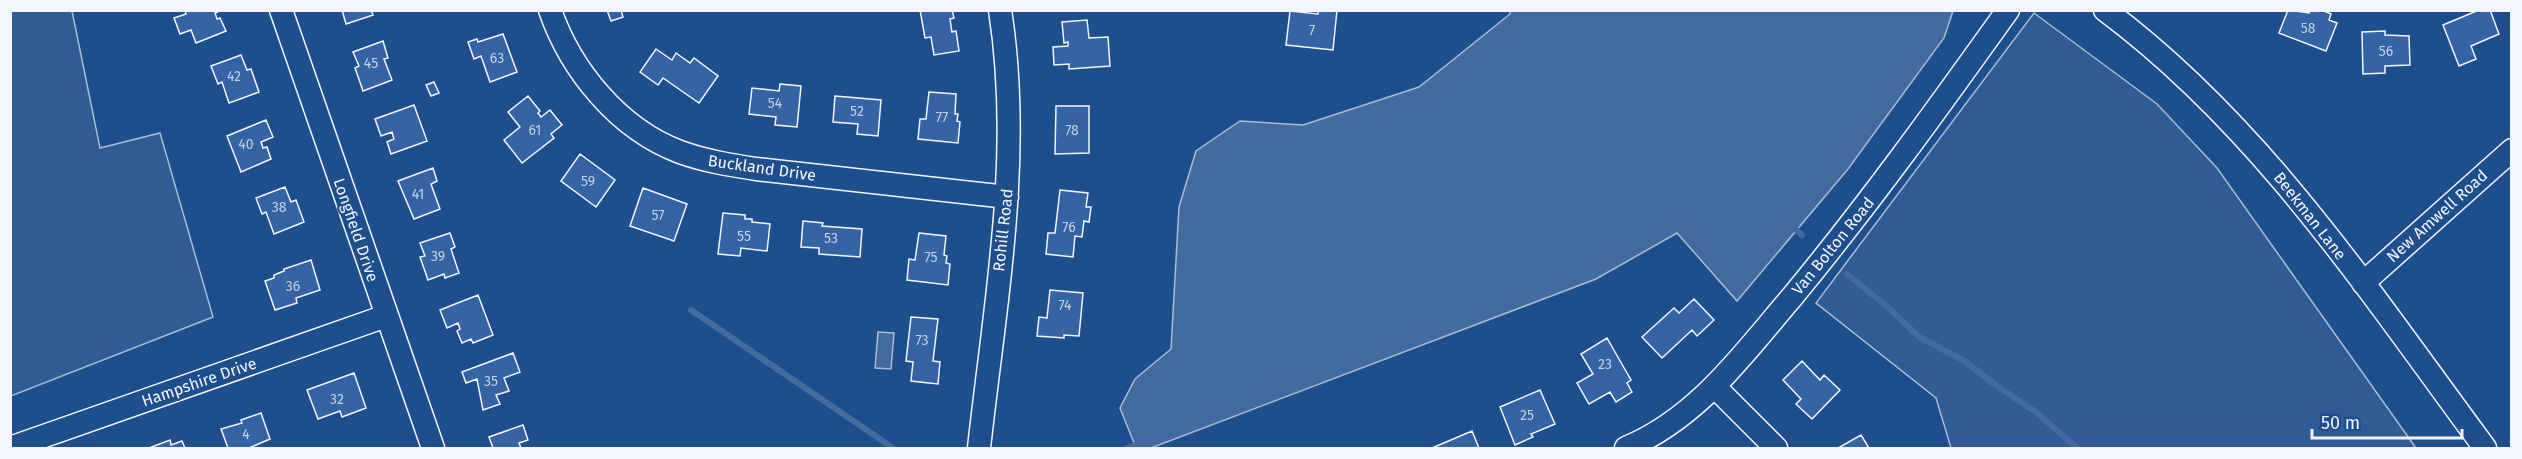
<svg xmlns="http://www.w3.org/2000/svg" width="2522" height="459" font-family="'Fira Sans',sans-serif">
<style>
.built{fill:#305b95;stroke:#a8bbd7;stroke-width:1.5}
.water{fill:#446ba0;stroke:#a8bbd7;stroke-width:1.5}
.lines{fill:none;stroke-linecap:round;stroke-linejoin:round}
.stream{stroke:#446ba0;stroke-width:6}
.building{fill:#3563a3;stroke:#f2f6ff;stroke-width:1.5}
.minor-casing{stroke:#f2f6ff;stroke-width:25}
.minor{stroke:#1f4e8c;stroke-width:22}
.labels{text-anchor:middle;dominant-baseline:central;stroke-width:4.5;stroke-linejoin:round;paint-order:stroke}
.number-label{font-size:14px;fill:#c3d1e8}
.street-label{font-size:16px;fill:#f2f6ff;stroke:#1f4e8c}
</style>
<rect width="100%" height="100%" fill="#1f4e8c"/>
<path class="built" d="M11,10l61,1 28,137 60,-15 53,184 -202,79z
M2034,13l123,91 60,64 199,280h-465l-15,-50 -120,-95z"/>
<path class="water" d="M1510,11h443l-9,27 -96,131 -111,132 -60,-68 -81,46 -445,169h-15l-16,-40 15,-29 36,-30 8,-142 17,-56 44,-30 63,4 116,-38 91,-73z
M878,332l16,1 -3,36 -16,-1z"/>
<g class="lines">
<path class="stream" d="M1792,226l10,9
M1847,274l43,35 29,28 44,23 34,26 40,27 40,35
M691,310l202,138
M1127,448l13,-5"/>
</g>
<path class="building" d="M185,10h37l-7,3 2,6 3,-1 6,13 -30,12 -5,-13 -11,4 -6,-16 12,-4z
M342,10h29l2,5 -27,9z
M607,10h14l2,7 -12,4z
M920,10h32l2,8 -4,1 2,13 4,-1 3,20 -25,4 -3,-18 -6,1z
M1318,10h19l-4,40 -47,-5 4,-34 28,3z
M2288,10l21,3 1,-3h12l9,4 -2,6 8,3 -11,28 -47,-18z
M2479,10h11l9,24 -28,12 5,13 -17,7 -16,-41z
M1087,20l2,18 19,-1 2,29 -41,3v-5l-15,1 -1,-18 15,-1v-4l-4,1 -2,-21z
M2385,31v4l24,1 1,29 -25,1v7l-22,1 -1,-42z
M503,34l14,38 -27,10 -9,-26 -7,3 -6,-17 9,-3 1,3z
M383,41l5,17 -4,1 8,21 -29,11 -8,-23 4,-2 -6,-14z
M656,49l16,11 4,-7 14,10 4,-5 24,18 -19,27 -36,-25 -5,7 -18,-13z
M241,55l6,15 4,-1 8,23 -30,11 -7,-21 -4,2 -7,-18z
M434,82l5,11 -8,3 -5,-11z
M780,84l21,2 -4,41 -22,-2 1,-8 -27,-3 3,-26 27,3z
M929,92l27,2 -1,20h3l-1,7 3,1 -2,21 -40,-4 2,-20h6z
M528,96l12,15 -2,2 3,4 9,-7 12,15 -11,9 3,4 -32,25 -18,-23 16,-13 -12,-15z
M835,96l46,4 -3,36 -21,-2 1,-10 -25,-2z
M414,105l13,36 -36,13 -4,-12 7,-3 -2,-7 -11,4 -6,-17z
M1056,106h33v47l-34,1z
M266,120l7,17 -12,5 2,6 4,-1 4,12 -30,13 -14,-36z
M580,154l35,26 -19,27 -35,-26z
M433,168l4,13 -6,3 9,25 -26,10 -16,-38z
M285,187l6,15 5,-2 8,22 -30,12 -8,-22 -4,2 -6,-16z
M643,188l44,16 -13,37 -44,-15z
M1060,190l28,3 -2,14h5l-2,15 -5,-1 -2,16 -7,-1 -2,21 -27,-3 2,-21h7z
M723,213l22,2v4h7v3l18,2 -3,27 -26,-3 -1,8 -22,-2z
M803,221l20,2 -1,3 40,3 -2,28 -41,-3v-6l-18,-1z
M450,233l5,14 -4,2 8,24 -14,5 -1,-4 -16,6 -8,-23 5,-1 -5,-13z
M919,233l27,3 -2,19 3,1 -1,7 4,1 -2,21 -41,-5 2,-21 6,1z
M311,260l9,30 -24,8 1,5 -22,7 -10,-29 9,-3v-3l10,-4v-2z
M1050,290l33,3 -4,43 -15,-1v3l-27,-2 2,-19 8,1z
M478,295l15,40 -20,8 -2,-4 -9,4 -5,-12 3,-2 -2,-6 -11,5 -7,-18z
M1694,299l20,21 -17,16 -5,-6 -30,28 -20,-21 32,-29 5,5z
M911,317l27,2 -5,42 7,1 -2,22 -27,-3 2,-19 -7,-1z
M1607,338l24,42 -4,3 5,9 -16,10 -6,-10 -21,12 -12,-21 16,-9 -12,-20z
M513,353l7,19 -16,6 5,13 -13,4 4,9 -17,6 -6,-31 -11,4 -4,-11z
M1802,361l18,19 4,-5 16,15 -28,29 -16,-15 5,-5 -18,-19z
M354,373l12,35 -24,9 -2,-6 -22,8 -11,-29z
M1540,390l15,34 -24,10 2,3 -18,8 -15,-38z
M261,413l9,26 -21,9h-21l-7,-19 21,-6 -1,-3z
M523,425l5,15 -9,3 2,5h-28l-4,-11z
M1472,431l7,17h-47z
M1861,435l8,13h-31z
M170,440l1,5 11,-4 3,7h-36z"/>
<g class="lines">
<defs>
<path id="minor" d="M281,10l152,438
M550,10c21,61 69,119 130,142 25,9 50,13 76,17l251,28
M2105,10c157,117 265,283 380,438
M2363,283l149,-133
M1715,387l61,61
M10,448l376,-132
M979,448c16,-145 44,-292 21,-438
M1626,448c72,-30 117,-94 166,-151 76,-92 146,-189 216,-287"/>
</defs>
<use href="#minor" class="minor-casing"/>
<use href="#minor" class="minor"/>
</g>
<g class="labels">
<g class="number-label">
<text x="2308" y="28">58</text>
<text x="1312" y="30">7</text>
<text x="2386" y="51">56</text>
<text x="497" y="58">63</text>
<text x="371" y="63">45</text>
<text x="234" y="76">42</text>
<text x="775" y="103">54</text>
<text x="857" y="111">52</text>
<text x="942" y="117">77</text>
<text x="535" y="130">61</text>
<text x="1072" y="130">78</text>
<text x="246" y="144">40</text>
<text x="588" y="181">59</text>
<text x="418" y="194">41</text>
<text x="279" y="207">38</text>
<text x="658" y="215">57</text>
<text x="1069" y="227">76</text>
<text x="744" y="236">55</text>
<text x="831" y="238">53</text>
<text x="438" y="256">39</text>
<text x="931" y="257">75</text>
<text x="293" y="286">36</text>
<text x="1065" y="305">74</text>
<text x="922" y="340">73</text>
<text x="1605" y="364">23</text>
<text x="491" y="381">35</text>
<text x="337" y="399">32</text>
<text x="1527" y="415">25</text>
<text x="246" y="434">4</text>
</g>
<g class="street-label">
<text transform="translate(762 168) rotate(8)">Buckland Drive</text>
<text transform="translate(2310 216) rotate(52)">Beekman Lane</text>
<text transform="translate(2437 216) rotate(-42)">New Amwell Road</text>
<text transform="translate(356 230) rotate(71)">Longfield Drive</text>
<text transform="translate(1003 230) rotate(-84)">Rohill Road</text>
<text transform="translate(1833 246) rotate(-51)">Van Bolton Road</text>
<text transform="translate(199 382) rotate(-19)">Hampshire Drive</text>
</g>
</g>
<rect width="2522" height="459" fill="none" stroke="#f2f6ff" stroke-width="24"/>
<path d="M2312 429v9h150v-9" fill="none" stroke="#f2f6ff" stroke-width="3"/>
<text x="2321" y="429" font-size="18" fill="#f2f6ff" stroke="#1f4e8c" stroke-width="4.5" paint-order="stroke">50 m</text>
</svg>
